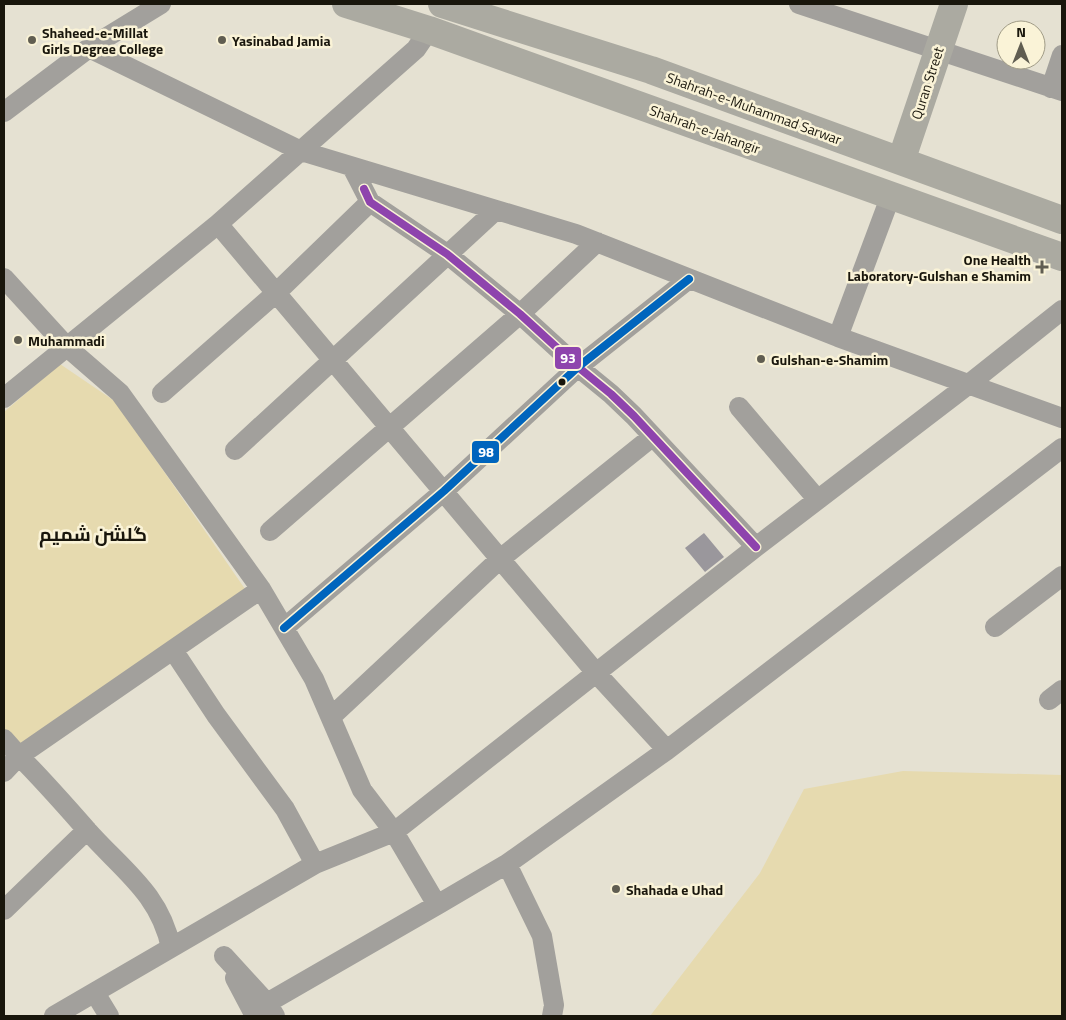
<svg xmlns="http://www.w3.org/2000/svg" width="1066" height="1020" font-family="'Titillium Web',Cairo,sans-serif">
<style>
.green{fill:#e6daaf}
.building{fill:#9a979c}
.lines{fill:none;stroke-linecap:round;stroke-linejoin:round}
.street{stroke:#a2a09c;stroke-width:20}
.secondary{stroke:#abaaa1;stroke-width:28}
.bus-1-casing{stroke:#faf3d7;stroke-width:11}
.bus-2-casing{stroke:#faf3d7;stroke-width:11}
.bus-1{stroke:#8e44ad;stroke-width:8}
.bus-2{stroke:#0065bd;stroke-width:8}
.poi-dot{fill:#605d51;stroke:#faf3d7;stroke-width:2}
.bus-dot{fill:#19160c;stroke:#faf3d7;stroke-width:2}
.labels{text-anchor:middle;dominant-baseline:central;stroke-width:5;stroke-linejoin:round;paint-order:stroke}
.poi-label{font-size:14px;font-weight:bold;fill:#19160c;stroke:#faf3d7;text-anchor:start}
.street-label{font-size:14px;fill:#19160c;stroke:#faf3d7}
.district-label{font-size:19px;font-weight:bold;fill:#19160c;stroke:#faf3d7}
.line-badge{stroke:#faf3d7;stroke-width:2}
.badge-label{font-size:14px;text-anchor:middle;font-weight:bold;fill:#fff}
</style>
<rect width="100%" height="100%" fill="#e5e1d2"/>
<path class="green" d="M60,364l56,38 129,187 -229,161 -12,-15v-323z
M903,771l159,4v241h-412l110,-143 44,-84z"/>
<path class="building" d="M704,533l20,24 -19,15 -20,-24z"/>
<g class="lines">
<path class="street" d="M799,4l263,87
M89,48l212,103 275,83 262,103 224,81
M1051,88l11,-33
M4,112l85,-64 72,-44
M352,167l18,35 77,52 73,60 58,53 33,27 23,22 122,131
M218,224l379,450 70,76
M4,278l63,69 53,46 141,196 53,90 48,111 32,42 43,73 70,-41 160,-114 395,-302
M838,337l53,-142
M162,393l114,-100 94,-91
M4,398l214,-174 198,-175 13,-19
M739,407l78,92
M235,450l261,-240
M270,531l250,-217 77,-72
M995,627l67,-51
M284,628l160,-137 134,-124 111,-88
M173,650l43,65 69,94 30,55
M1049,700l13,-10
M331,717l169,-158 152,-122
M4,739l15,17 242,-167
M4,772l15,-16c24,24 45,48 67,73 35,40 74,64 85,119
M507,864l35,72 12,69 -2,11
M4,910l83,-80
M224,956l43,47 8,13
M235,978l20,38
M95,993l14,23
M267,1003l170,-98
M54,1016l261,-152 79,-32 362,-285 213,-163 93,-74"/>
<path class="secondary" d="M346,4l83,26 633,227
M442,4l209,66 411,150
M901,161l53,-157"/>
<defs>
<path id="bus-1" d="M364,189l6,13 77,52 73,60 58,53 33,27 23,22 122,131"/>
<path id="bus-2" d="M284,628l160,-137 134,-124 111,-88"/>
</defs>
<use href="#bus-1" class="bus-1-casing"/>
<use href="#bus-2" class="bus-2-casing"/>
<use href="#bus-1" class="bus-1"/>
<use href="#bus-2" class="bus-2"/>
</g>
<g class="poi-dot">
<circle cx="32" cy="40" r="5"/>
<circle cx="222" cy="40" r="5"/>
<path d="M1039.5 259.5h5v5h5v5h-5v5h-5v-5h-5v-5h5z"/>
<circle cx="18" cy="340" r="5"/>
<circle cx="761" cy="359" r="5"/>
<circle cx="616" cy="889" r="5"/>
</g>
<circle class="bus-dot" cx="562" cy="382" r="4.5"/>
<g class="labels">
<g class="poi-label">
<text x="42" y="32">Shaheed-e-Millat<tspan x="42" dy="16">Girls Degree College</tspan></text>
<text x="232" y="40">Yasinabad Jamia</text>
<text x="1031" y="259" text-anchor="end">One Health<tspan x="1031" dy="16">Laboratory-Gulshan e Shamim</tspan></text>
<text x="28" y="340">Muhammadi</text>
<text x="771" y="359">Gulshan-e-Shamim</text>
<text x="626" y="889">Shahada e Uhad</text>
</g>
<g class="street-label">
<text transform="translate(927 83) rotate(-72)">Quran Street</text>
<text transform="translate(754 108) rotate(20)">Shahrah-e-Muhammad Sarwar</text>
<text transform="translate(705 129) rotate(20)">Shahrah-e-Jahangir</text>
</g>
<g class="district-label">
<text x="93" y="533">گلشن شمیم</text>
</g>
</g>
<g class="line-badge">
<rect x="554" y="346" width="28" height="24" rx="5" fill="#8e44ad"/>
<rect x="471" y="440" width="29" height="24" rx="5" fill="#0065bd"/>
</g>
<g class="badge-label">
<text x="568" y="363">93</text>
<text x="486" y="457">98</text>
</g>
<rect width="1066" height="1020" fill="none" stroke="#19160c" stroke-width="10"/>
<g transform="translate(1021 45)"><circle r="24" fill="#faf3d7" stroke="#a09b86"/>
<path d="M0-4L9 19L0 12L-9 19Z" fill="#605d51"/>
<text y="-8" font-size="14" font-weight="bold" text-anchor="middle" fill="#19160c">N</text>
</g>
</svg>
